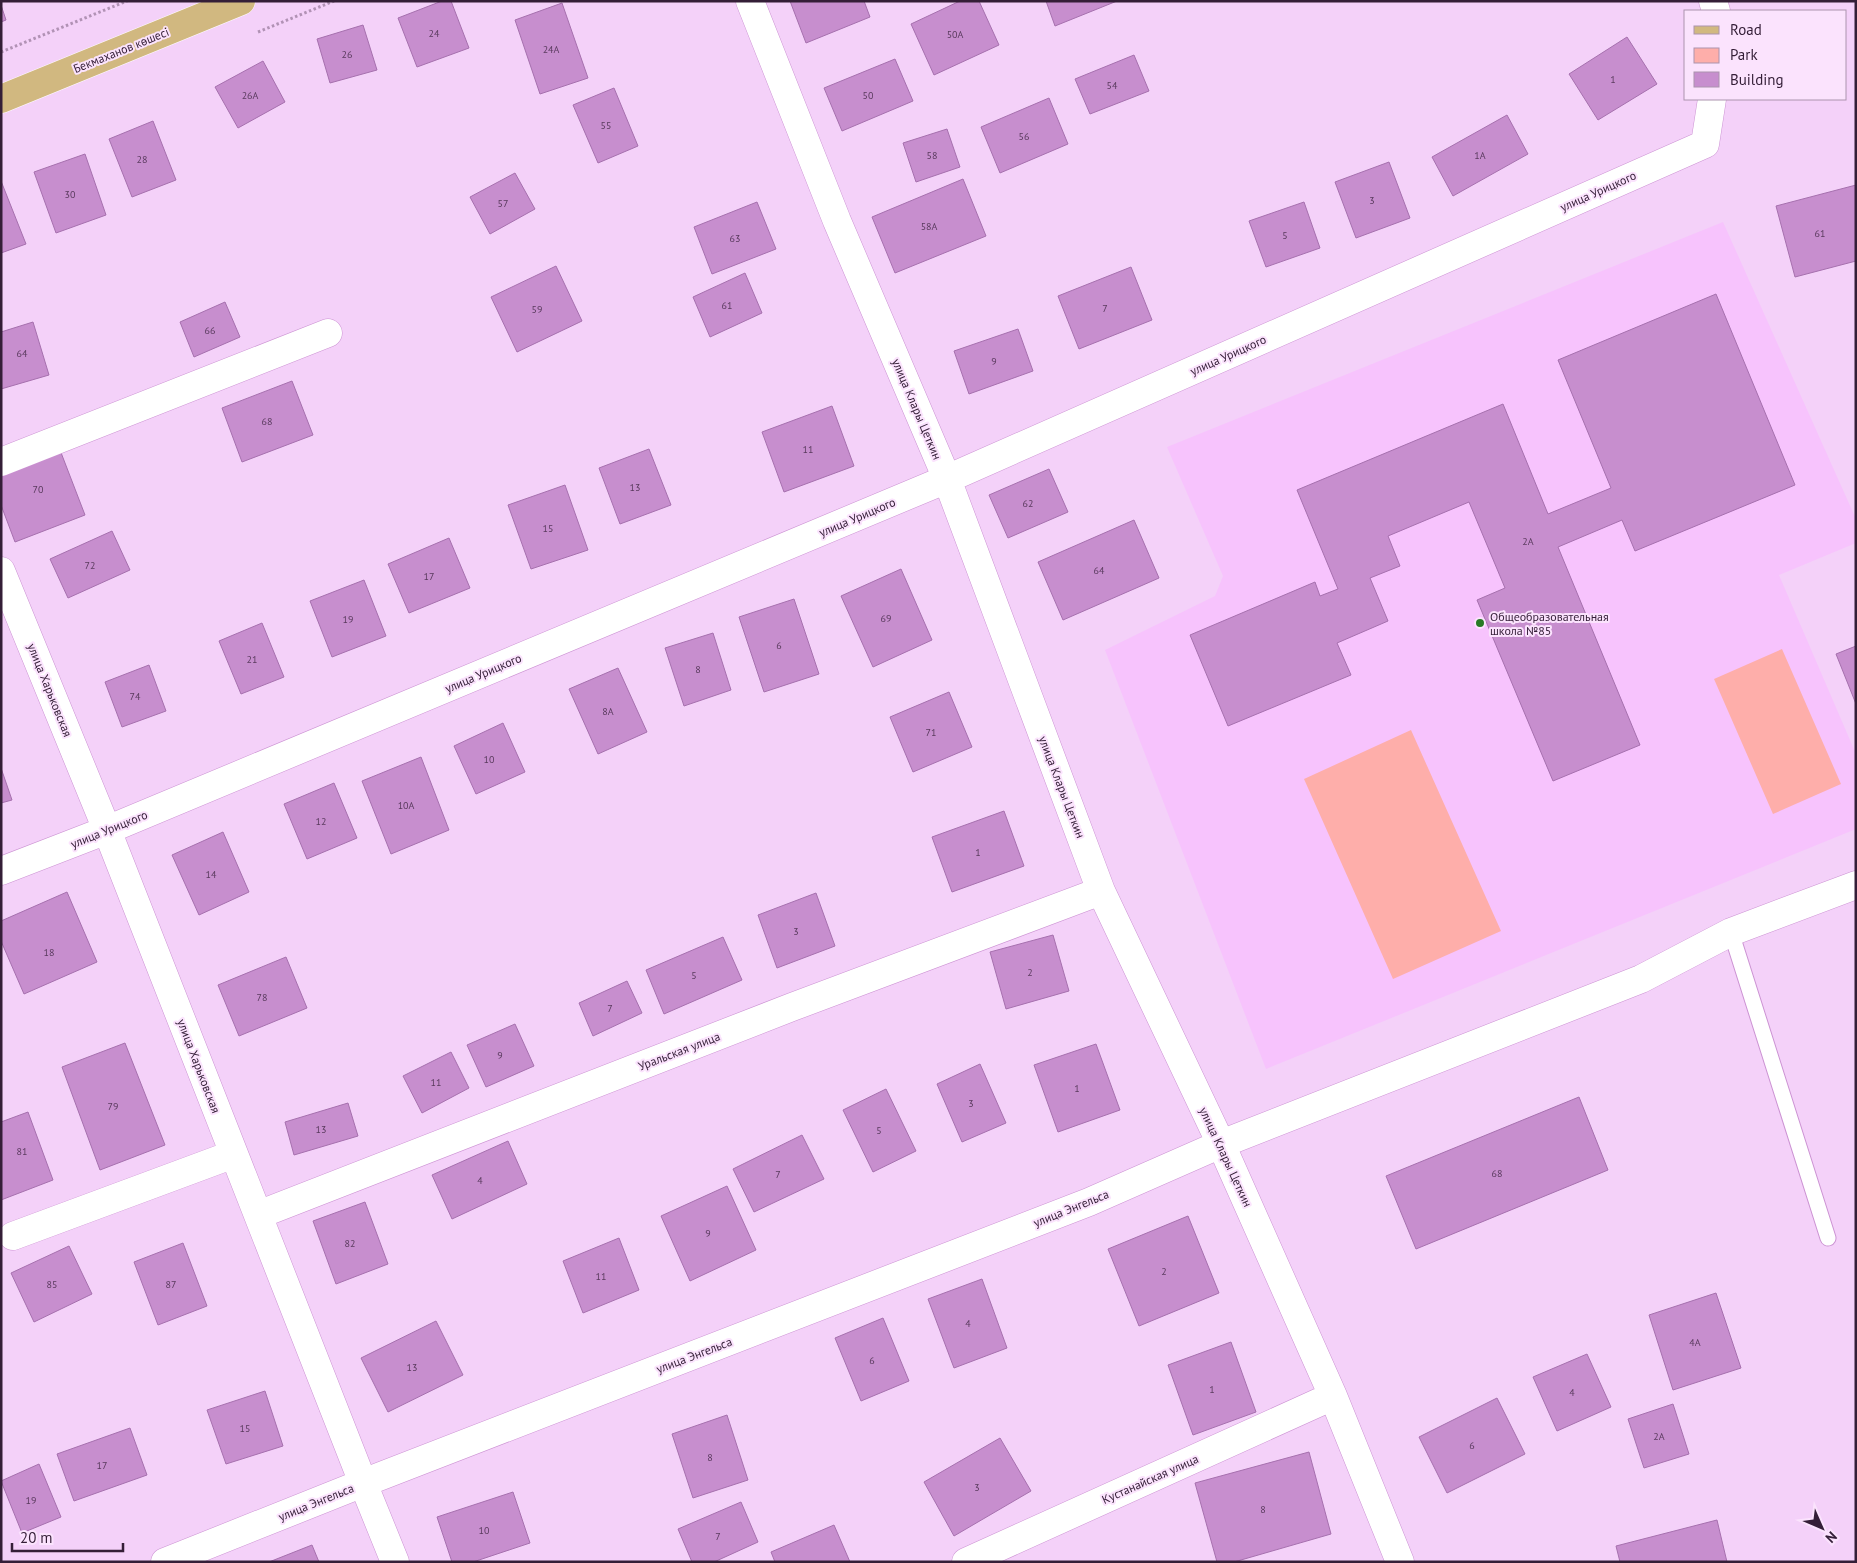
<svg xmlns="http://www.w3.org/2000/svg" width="1857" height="1563" font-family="'PT Sans',sans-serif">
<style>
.built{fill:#f7c3fd}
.green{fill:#feaeaa}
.building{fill:#c78ece;stroke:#a670ae}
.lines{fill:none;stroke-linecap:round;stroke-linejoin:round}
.lane-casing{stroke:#cc93d3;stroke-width:17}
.street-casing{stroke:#cc93d3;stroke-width:29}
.primary-casing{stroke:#fff;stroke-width:29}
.path{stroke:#b192b5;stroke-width:3;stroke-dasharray:2.5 2.5;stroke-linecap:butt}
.lane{stroke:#fff;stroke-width:15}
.street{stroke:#fff;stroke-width:28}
.primary{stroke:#d1b880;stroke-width:28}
.poi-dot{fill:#277a25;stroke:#fbe3fd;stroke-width:2}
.labels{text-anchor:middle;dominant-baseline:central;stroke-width:4;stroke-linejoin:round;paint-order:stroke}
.number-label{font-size:10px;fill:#593a5d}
.street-label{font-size:12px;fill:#341e37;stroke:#fbe3fd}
.poi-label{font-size:12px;fill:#341e37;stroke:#fbe3fd;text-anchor:start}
</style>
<rect width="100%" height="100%" fill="#f4d1f9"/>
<path class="built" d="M1723,222l133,297v24l-77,32 77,179v75l-590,240 -161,-419 110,-54 8,-20 -56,-129z"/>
<path class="green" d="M1782,649l59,135 -68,30 -59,-135z
M1411,730l90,201 -108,48 -89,-200z"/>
<path class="building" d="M442,1h9l18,47 -52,19 -19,-49z
M790,1h74l6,16 -64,26z
M960,1h19l20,44 -65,30 -23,-51z
M1046,1h71l-62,25z
M562,3l26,75 -48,16 -25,-74z
M1,5l5,15 -5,2z
M363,25l14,45 -47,13 -13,-44z
M1627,37l30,47 -59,36 -29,-46z
M1134,55l15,36 -59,23 -15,-35z
M895,59l18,42 -71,30 -18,-43z
M263,61l22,41 -47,26 -23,-41z
M614,88l24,58 -40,17 -25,-58z
M1049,98l19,46 -68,29 -19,-46z
M1507,115l21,39 -75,42 -21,-39z
M153,121l23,59 -44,17 -23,-58z
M947,129l13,38 -44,15 -13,-39z
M85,154l21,61 -50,18 -22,-61z
M1389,162l21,56 -54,20 -21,-56z
M515,173l20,36 -45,25 -20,-37z
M963,179l23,57 -91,37 -23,-56z
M1,181l25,63 -25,9z
M1856,185v76l-61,16 -19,-71z
M757,202l19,47 -64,25 -18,-47z
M1304,202l16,46 -54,19 -17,-46z
M556,266l26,55 -65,31 -26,-55z
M1131,267l21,53 -73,29 -21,-53z
M745,273l17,40 -52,24 -17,-40z
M1716,294l79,191 -160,66 -13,-31 -64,27 82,198 -87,36 -76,-181 28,-12 -36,-86 -81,34 12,30 -30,12 18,43 -51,22 14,32 -123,51 -38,-91 125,-53 5,14 18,-7 -41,-99 206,-86 45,110 63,-26 -53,-128z
M225,302l15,35 -46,20 -14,-35z
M33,322l16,53 -48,14v-57z
M1018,329l15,42 -64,23 -15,-43z
M292,381l21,54 -71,27 -20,-54z
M832,406l22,60 -70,26 -22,-60z
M649,449l22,56 -51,19 -21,-56z
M60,450l25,65 -70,27 -14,-37v-32z
M1049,469l19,43 -60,26 -19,-43z
M565,485l23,65 -57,19 -23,-64z
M1134,520l25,58 -96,42 -25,-58z
M112,531l18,39 -62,28 -18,-39z
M449,538l21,50 -61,25 -21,-49z
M901,569l31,71 -59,27 -32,-71z
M364,580l22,56 -54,21 -22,-56z
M794,599l25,75 -55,18 -25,-75z
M262,623l22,54 -43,17 -22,-53z
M713,633l18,57 -47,16 -19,-58z
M1856,646v58l-20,-50z
M149,665l17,46 -44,16 -17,-45z
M618,668l29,64 -49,22 -29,-65z
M949,692l23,55 -59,25 -23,-55z
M503,723l22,49 -49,22 -22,-48z
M421,757l28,73 -58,24 -29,-73z
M1,768l11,32 -11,3z
M334,783l23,55 -50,21 -23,-55z
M1004,811l20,55 -72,26 -20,-55z
M223,832l26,60 -50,23 -27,-60z
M67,892l30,70 -73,32 -23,-53v-20z
M816,893l19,53 -58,22 -19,-53z
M1053,935l16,56 -63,18 -16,-57z
M723,937l19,43 -78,34 -18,-44z
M286,957l21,51 -68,28 -21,-51z
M627,981l15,32 -49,23 -14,-33z
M515,1024l19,42 -48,21 -19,-42z
M125,1043l40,102 -65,25 -38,-103z
M1096,1044l24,66 -62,22 -24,-67z
M451,1052l18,36 -47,25 -19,-37z
M980,1064l26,59 -44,19 -25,-58z
M886,1089l30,62 -43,21 -30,-62z
M1579,1097l29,73 -192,79 -30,-73z
M348,1103l10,33 -64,19 -9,-33z
M28,1112l25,68 -52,20v-78z
M802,1135l22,44 -70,33 -21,-43z
M508,1141l19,43 -75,35 -20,-44z
M727,1186l29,64 -66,31 -29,-65z
M365,1202l23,62 -52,20 -23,-63z
M1188,1216l31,77 -80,33 -31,-77z
M619,1238l20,52 -56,23 -20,-52z
M183,1243l24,63 -49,19 -24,-63z
M69,1246l23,48 -58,28 -23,-49z
M982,1279l25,69 -53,20 -26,-69z
M1716,1293l25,75 -68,22 -24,-75z
M883,1318l26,63 -48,20 -26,-63z
M436,1321l27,54 -75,37 -27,-54z
M1231,1342l25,70 -63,23 -25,-70z
M1587,1354l24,53 -54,24 -24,-54z
M265,1391l18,55 -57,18 -19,-54z
M1497,1398l28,56 -78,39 -28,-56z
M1673,1404l16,50 -45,14 -16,-49z
M727,1415l21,65 -55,18 -21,-64z
M130,1428l17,47 -73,26 -17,-47z
M1000,1438l31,53 -77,45 -30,-54z
M1309,1452l22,82 -97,28h-17l-22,-79z
M39,1464l22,53 -39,16 -21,-52z
M513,1492l17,51 -57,19h-21l-15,-45z
M741,1502l17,40 -44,20h-22l-14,-33z
M1717,1520l10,42h-107l-4,-16z
M834,1525l16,37h-75l-4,-10z
M312,1545l7,17h-50z"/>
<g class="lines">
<defs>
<path id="lane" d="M1731,932l97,306"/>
<path id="street" d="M750,1l87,220 110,258 154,412 120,253 112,252 67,166
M1713,1l3,10
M1,462l327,-129
M1,571l106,259 256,653 32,79
M1,871l106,-41 840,-351 758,-335 7,-45
M258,1215l534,-208 309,-116
M13,1236l221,-82
M165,1562l198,-79 726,-281 132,-58 420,-165 90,-47 125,-47
M966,1562l367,-166"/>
<path id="primary" d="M1,99l240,-98"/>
</defs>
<use href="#lane" class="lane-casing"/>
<use href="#street" class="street-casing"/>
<use href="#primary" class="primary-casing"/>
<path class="path" d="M258,32l76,-31
M1,52l126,-51"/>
<use href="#lane" class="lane"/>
<use href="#street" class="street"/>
<use href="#primary" class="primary"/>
</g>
<circle class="poi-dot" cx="1480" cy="623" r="5"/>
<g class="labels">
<g class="number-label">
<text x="434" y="33">24</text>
<text x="955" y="34">50А</text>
<text x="551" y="49">24А</text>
<text x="347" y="54">26</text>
<text x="1613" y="79">1</text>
<text x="1112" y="85">54</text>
<text x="250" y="95">26А</text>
<text x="868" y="95">50</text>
<text x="606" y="125">55</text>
<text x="1024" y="136">56</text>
<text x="932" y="155">58</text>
<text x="1480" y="155">1А</text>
<text x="142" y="159">28</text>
<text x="70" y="194">30</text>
<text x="1372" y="200">3</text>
<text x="503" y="203">57</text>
<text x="929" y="226">58А</text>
<text x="1820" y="233">61</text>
<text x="1285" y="235">5</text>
<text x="735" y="238">63</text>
<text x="727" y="305">61</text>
<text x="1105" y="308">7</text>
<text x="537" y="309">59</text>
<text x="210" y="330">66</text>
<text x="22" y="353">64</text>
<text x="994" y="361">9</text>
<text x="267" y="421">68</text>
<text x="808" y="449">11</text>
<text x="635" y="487">13</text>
<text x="38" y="489">70</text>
<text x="1028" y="503">62</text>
<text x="548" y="528">15</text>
<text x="1528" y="541">2А</text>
<text x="90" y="565">72</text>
<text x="1099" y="570">64</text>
<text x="429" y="576">17</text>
<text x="886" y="618">69</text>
<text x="348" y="619">19</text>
<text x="779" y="645">6</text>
<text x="252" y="659">21</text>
<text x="698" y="669">8</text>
<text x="135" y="696">74</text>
<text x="608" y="711">8А</text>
<text x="931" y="732">71</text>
<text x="489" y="759">10</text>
<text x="406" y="805">10А</text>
<text x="321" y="821">12</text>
<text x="978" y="852">1</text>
<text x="211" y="874">14</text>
<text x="796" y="931">3</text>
<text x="49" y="952">18</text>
<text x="1030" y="972">2</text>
<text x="694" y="975">5</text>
<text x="262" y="997">78</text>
<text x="610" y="1008">7</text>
<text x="500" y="1055">9</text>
<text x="436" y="1082">11</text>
<text x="1077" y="1088">1</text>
<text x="971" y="1103">3</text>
<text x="113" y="1106">79</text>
<text x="321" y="1129">13</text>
<text x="879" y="1130">5</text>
<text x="22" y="1151">81</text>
<text x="1497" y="1173">68</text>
<text x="778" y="1174">7</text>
<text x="480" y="1180">4</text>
<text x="708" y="1233">9</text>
<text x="350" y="1243">82</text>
<text x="1164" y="1271">2</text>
<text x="601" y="1276">11</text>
<text x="52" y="1284">85</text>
<text x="171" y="1284">87</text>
<text x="968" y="1323">4</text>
<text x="1695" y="1342">4А</text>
<text x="872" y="1360">6</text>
<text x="412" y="1367">13</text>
<text x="1212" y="1389">1</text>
<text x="1572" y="1392">4</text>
<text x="245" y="1428">15</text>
<text x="1659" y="1436">2А</text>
<text x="1472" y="1445">6</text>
<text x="710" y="1457">8</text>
<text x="102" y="1465">17</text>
<text x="977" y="1487">3</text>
<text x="31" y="1500">19</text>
<text x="1263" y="1509">8</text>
<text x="484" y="1530">10</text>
<text x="718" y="1536">7</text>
</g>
<g class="street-label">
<text transform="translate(121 50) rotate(-22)">Бекмаханов көшесі</text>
<text transform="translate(1598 191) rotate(-24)">улица Урицкого</text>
<text transform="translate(1228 355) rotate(-24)">улица Урицкого</text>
<text transform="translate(917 409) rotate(67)">улица Клары Цеткин</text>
<text transform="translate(857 517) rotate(-23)">улица Урицкого</text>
<text transform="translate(483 673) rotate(-23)">улица Урицкого</text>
<text transform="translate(50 690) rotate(68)">улица Харьковская</text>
<text transform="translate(1062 787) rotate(69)">улица Клары Цеткин</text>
<text transform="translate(109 829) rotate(-22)">улица Урицкого</text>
<text transform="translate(679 1051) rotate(-21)">Уральская улица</text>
<text transform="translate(199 1066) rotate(69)">улица Харьковская</text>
<text transform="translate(1226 1157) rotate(65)">улица Клары Цеткин</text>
<text transform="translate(1071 1208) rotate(-22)">улица Энгельса</text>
<text transform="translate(694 1355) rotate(-21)">улица Энгельса</text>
<text transform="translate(1150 1479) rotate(-24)">Кустанайская улица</text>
<text transform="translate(316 1502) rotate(-22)">улица Энгельса</text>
</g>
<g class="poi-label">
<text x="1490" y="616">Общеобразовательная<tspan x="1490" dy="14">школа №85</tspan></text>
</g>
</g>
<rect width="1857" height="1563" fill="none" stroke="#341e37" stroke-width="5"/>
<rect x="1684" y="10" width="162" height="90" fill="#fbe3fd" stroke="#ab94ae"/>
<rect x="1694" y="26" width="25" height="8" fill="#d1b880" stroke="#ab94ae"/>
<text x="1730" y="35" font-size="15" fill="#341e37">Road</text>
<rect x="1694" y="48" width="25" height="15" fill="#feaeaa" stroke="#ab94ae"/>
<text x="1730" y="60" font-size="15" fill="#341e37">Park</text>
<rect x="1694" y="72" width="25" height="15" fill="#c78ece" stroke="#ab94ae"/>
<text x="1730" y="85" font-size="15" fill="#341e37">Building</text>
<g transform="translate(1822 1528) rotate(135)" stroke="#fbe3fd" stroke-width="4" paint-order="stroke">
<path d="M0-4L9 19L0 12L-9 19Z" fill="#341e37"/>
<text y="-8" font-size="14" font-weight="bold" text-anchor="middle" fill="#341e37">N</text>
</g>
<path d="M12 1543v8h111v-8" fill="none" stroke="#341e37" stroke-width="2.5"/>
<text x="20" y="1543" font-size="15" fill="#341e37" stroke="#fbe3fd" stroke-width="4" paint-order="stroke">20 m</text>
</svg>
